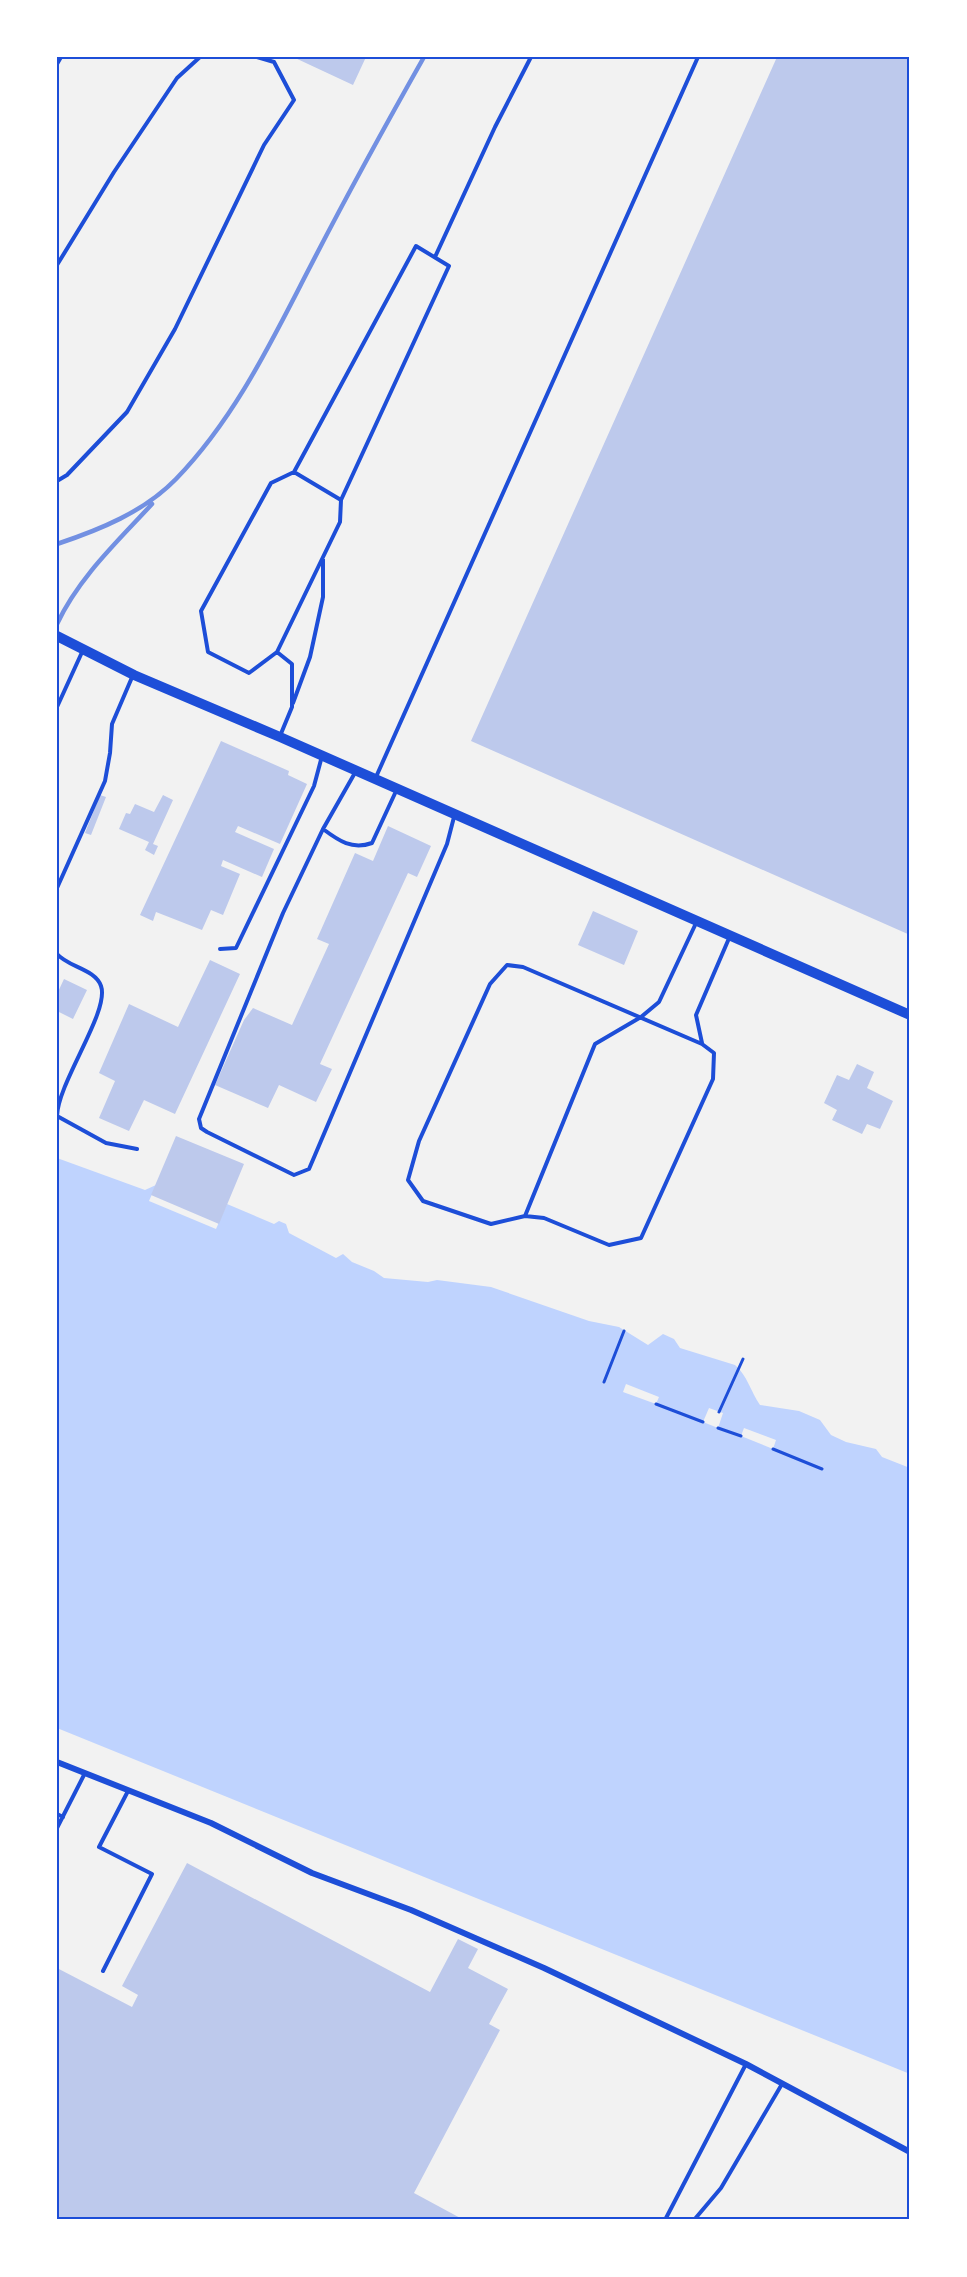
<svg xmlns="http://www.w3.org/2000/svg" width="967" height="2277" font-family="'Space Grotesk',sans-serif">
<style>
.water{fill:#bfd3fe}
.pier{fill:#f2f2f2}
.building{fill:#bdc9ec}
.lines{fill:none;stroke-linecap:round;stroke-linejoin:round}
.path{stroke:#1d4ed8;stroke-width:3}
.service{stroke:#1d4ed8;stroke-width:4}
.minor{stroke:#1d4ed8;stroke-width:6}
.secondary{stroke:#1d4ed8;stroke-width:10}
.rail{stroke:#7290e2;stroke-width:4.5}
.neatline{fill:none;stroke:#1d4ed8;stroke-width:2}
</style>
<rect width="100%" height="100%" fill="#f2f2f2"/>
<path class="water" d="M57,1158l88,32 11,-5 71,19 47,20 5,-3 7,3 3,9 47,25 7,-4 9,8 22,9 10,7 44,4 9,-2 54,7 98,34 30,6 29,18 15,-11 11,5 6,9 55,17c12,10 16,27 25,40l39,6 21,9 11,15 15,7 30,7 6,8 28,11v606l-853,-346z"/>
<path class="pier" d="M156,1185l71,19 -11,25 -67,-28z
M626,1384l33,13 -3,7 -33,-12z
M709,1408l14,5 -5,15 -15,-6z
M744,1428l32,12 -3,9 -32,-13z"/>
<path class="building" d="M293,57h73l-13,28z
M777,57h133v878l-439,-194z
M221,741l68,30 -1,4 19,9 -27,60 -42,-18 -3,6 39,17 -12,28 -39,-17 -2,6 19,8 -17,41 -12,-5 -9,20 -46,-18 -3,9 -13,-6z
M100,795l6,2 -15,38 -6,-2z
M163,795l10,5 -20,44 5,2 -4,9 -9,-5 4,-8 -30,-13 7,-16 4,1 5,-10 19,8z
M388,826l43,20 -14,31 -9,-4 -88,191 12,5 -16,33 -37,-17 -11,23 -53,-23 29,-65 9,-12 39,17 37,-81 -12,-5 38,-86 18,8z
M593,911l45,20 -14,34 -46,-20z
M210,960l30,14 -65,140 -31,-14 -15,31 -30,-13 16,-37 -16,-8 30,-69 49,23z
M64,979l23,11 -14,29 -16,-8v-17z
M857,1064l17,8 -7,16 26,13 -13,28 -13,-5 -5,10 -30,-14 5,-10 -13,-7 13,-28 12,5z
M176,1136l68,28 -25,60 -68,-29z
M187,1863l243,129 28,-53 20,10 -10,19 40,21 -19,35 11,6 -86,163 50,27h-407v-252l75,39 6,-12 -16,-9z"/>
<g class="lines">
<path class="path" d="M604,1382l20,-51
M656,1404l47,18
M719,1412l24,-53
M718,1428l23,8
M773,1449l49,20"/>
<path class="service" d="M57,64l4,-7
M435,257l60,-130 36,-70
M57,265l57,-93 63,-94 23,-21
M294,472l122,-226 33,20 -108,234
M57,481l10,-6 60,-63 48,-83 89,-184 30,-45 -20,-38 -17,-5
M277,652l-28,21 -41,-21 -7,-41 70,-128 23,-11 47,28 -1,22 -63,130 15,12v43l-12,29
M293,703l17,-46 13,-60v-38
M57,707l26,-57
M356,771l-33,58 -40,84 -84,206 2,9 6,4 87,43 15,-6 6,-14 132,-311 7,-27
M376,777l322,-720
M323,829c16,12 29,21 49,14l25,-54
M57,888l48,-107 5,-28 2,-29 21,-49
M220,949l16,-1 78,-162 8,-30
M57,954c11,13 38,15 44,32 9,25 -43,96 -44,130l49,27 31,6
M507,965l16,2 179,77 12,9 -1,26 -72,159 -32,7 -65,-27 -19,-2 -34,8 -68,-23 -15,-21 11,-39 71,-157z
M702,1043l-6,-28 34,-79
M525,1216l70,-172 46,-27 18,-15 38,-81
M57,1814l6,3
M57,1828l28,-55
M103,1971l49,-97 -53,-27 29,-56
M665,2220l81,-156
M694,2220l27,-32 61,-104"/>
<path class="minor" d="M57,1762l154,61 101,50 99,37 133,58 202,96 164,88"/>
<path class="secondary" d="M57,636l77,39 146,62 630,278"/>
<path class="rail" d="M57,544c42,-14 87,-32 119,-65 60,-62 96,-139 135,-214 36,-70 74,-139 113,-208
M57,624c22,-47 61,-83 95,-120"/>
</g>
<rect width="967" height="2277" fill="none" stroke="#ffffff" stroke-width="117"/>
<rect x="58" y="58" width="850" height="2160" class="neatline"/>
</svg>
